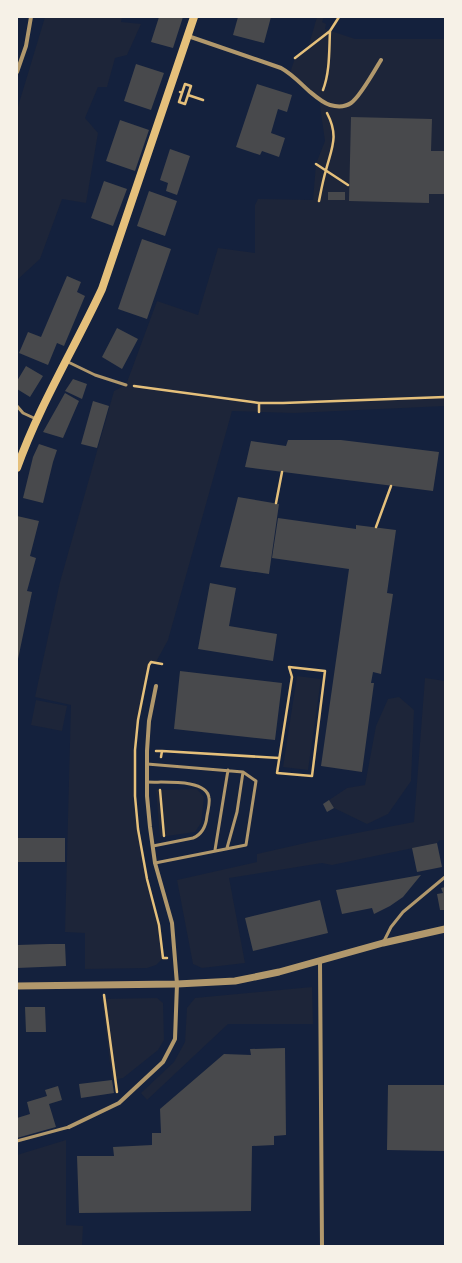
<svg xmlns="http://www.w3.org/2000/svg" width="462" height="1263" font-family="Lato,sans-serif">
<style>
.green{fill:#1d2539}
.building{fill:#48494c}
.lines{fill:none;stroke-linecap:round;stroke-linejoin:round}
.path{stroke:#e5c07b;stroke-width:2.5}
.service{stroke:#b1986c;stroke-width:3}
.minor{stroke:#b1986c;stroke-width:4}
.tertiary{stroke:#b1986c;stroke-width:7}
.secondary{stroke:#e5c07b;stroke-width:8}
</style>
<rect width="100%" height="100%" fill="#14213d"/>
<path class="green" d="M45,17h77l-1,5 20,2 -14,31 -12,3 -8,29h-9l-13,31 13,15 -12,70 -24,-4 -22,60 -23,21v-170z
M317,17h7l-2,5 4,2 -1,5 30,10h90v367l-151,7 -62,-2 -64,229 -12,22h-5l-8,28 -8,60v46l3,33 9,50 12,46 4,33 -7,7 -9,3 -62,1v-36l-20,-1 6,-227 -36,-8 25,-115 54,-191 12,-6 31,-84 41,14 20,-67 37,5v-48l3,-6 55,1 3,-36 9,-23 -6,-42 -29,-26 5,-15 13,-10z
M297,676l24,3 -13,91 -25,-3z
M425,678l20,3v159h-5l-3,3 -105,22 -10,-2 -93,15 16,85 -43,5 -9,-4 -16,-84 80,-18v-8l53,-12 104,-20z
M399,697l15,13 -3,71 -23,33 -21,10 -33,-16 -5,-8 18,-12 18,-3 11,-59 12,-27z
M36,700l31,6 -5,25 -31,-6z
M197,789l7,8 -3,26 -6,9 -35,5 -4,-47z
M312,987l1,37h-85l-81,76 -6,-7 33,-31 11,-20 2,-34 8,-10z
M157,998l6,5 1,37 -6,10 -35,28 -11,2 -10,-81z
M66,1140v85l17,1 -1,20h-65v-91z"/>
<path class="building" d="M159,17h24l-10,31 -22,-6z
M238,17h33l-7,26 -31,-8z
M136,64l28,9 -13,37 -27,-9z
M257,84l35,11 -5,17 -9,-3 -7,24 14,5 -6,19 -17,-6 -2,4 -24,-8z
M351,117l81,2 -1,32h14v43h-16v9l-80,-2z
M120,120l29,10 -14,41 -29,-10z
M170,149l20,7 -13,39 -11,-4 2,-8 -8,-3z
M104,181l23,8 -14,37 -22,-8z
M149,191l28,10 -12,35 -28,-10z
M328,192h17v8h-17z
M142,239l29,10 -24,70 -29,-10z
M67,276l14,6 -4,10 8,4 -21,50 -7,-3 -9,22 -29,-12 9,-21 13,5z
M117,328l21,11 -16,30 -20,-12z
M26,366l17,10 -13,21 -13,-8v-8z
M73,379l14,5 -5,15 -17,-8z
M65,393l14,8 -16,37 -20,-6z
M93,401l16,5 -12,42 -16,-4z
M288,440h53l98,12 -6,39 -188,-24 6,-26 35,5z
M39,444l18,6 -4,12 -10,41 -20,-5 10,-41z
M238,497l41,7 -10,70 -49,-7z
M17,516l22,5 -9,35 6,2 -9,33 5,1 -14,67z
M278,518l78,11v-4l40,5 -9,63 6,1 -12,80 -8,-2 -2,11h3l-12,89 -41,-6 28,-197 -77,-11z
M210,583l26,5 -7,38 48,8 -4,27 -75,-12z
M180,671l102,12 -7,57 -101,-11z
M329,800l5,8 -7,4 -4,-8z
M17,838h48v24h-48z
M437,843l5,24 -25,5 -5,-24z
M421,875l-18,22 -13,9 -16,8 -2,-6 -30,6 -6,-24z
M445,887v23h-5l-3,-16 6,-1 -2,-5z
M320,900l8,33 -75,18 -8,-33z
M49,944h16l1,22 -49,2v-23z
M25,1007h20l1,25h-20z
M285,1048l1,87 -12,1v9l-22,1 -1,65 -172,2 -2,-57h37l-1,-9 39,-2v-12h9l-1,-24 64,-55 27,1 -1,-6z
M112,1080l2,13 -33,5 -2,-14z
M388,1085h57v66l-58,-1z
M58,1086l4,14 -13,4 7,23 -39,11v-20l13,-4 -3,-12 20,-6 -2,-6z"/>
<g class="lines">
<path class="path" d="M295,58l35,-27 9,-14
M323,90c7,-18 6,-39 7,-59
M180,92l2,1 3,-9 6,2 -3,9 15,5
M182,93l-3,9 6,2 3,-9
M316,164l32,21
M319,201c2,-10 4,-21 7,-31 6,-23 13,-34 1,-57
M134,386l125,17h24l162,-6
M259,412v-9
M276,503l6,-31
M376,527l15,-41
M162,664l-11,-2 -2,3 -11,55 -3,30v46l3,33 9,50 12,46 4,33h4
M289,667l36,4 -13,105 -35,-3 15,-96z
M156,751h6l-1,6
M162,751l117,7
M160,790l4,46
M104,995l13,97"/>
<path class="service" d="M66,361l29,14 31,10
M17,406l6,7 13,6
M147,764l96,8 13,9 -10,64 -91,18
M147,782c14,1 60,-4 62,16 1,5 -1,12 -2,18 -1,10 -4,18 -14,22l-40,8
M227,848l10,-36 6,-40
M215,850l13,-80
M384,941l7,-14 12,-15 42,-35
M17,1141l52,-14"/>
<path class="minor" d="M188,36l93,32c11,6 19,15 28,23 6,5 14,12 21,14 7,2 15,2 21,-2 9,-6 24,-33 30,-43
M17,72l9,-26 5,-29
M320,962l2,284
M69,1127l50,-24 44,-41 12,-23 2,-55 -5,-61 -17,-60 -5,-36 -3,-31v-45l2,-30 7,-35"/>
<path class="tertiary" d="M17,986l160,-2 58,-3 44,-9 104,-29 62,-14"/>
<path class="secondary" d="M17,468c22,-62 57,-119 85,-179l92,-272"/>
</g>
<rect width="462" height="1263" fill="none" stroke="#f6f1e7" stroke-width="36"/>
</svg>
